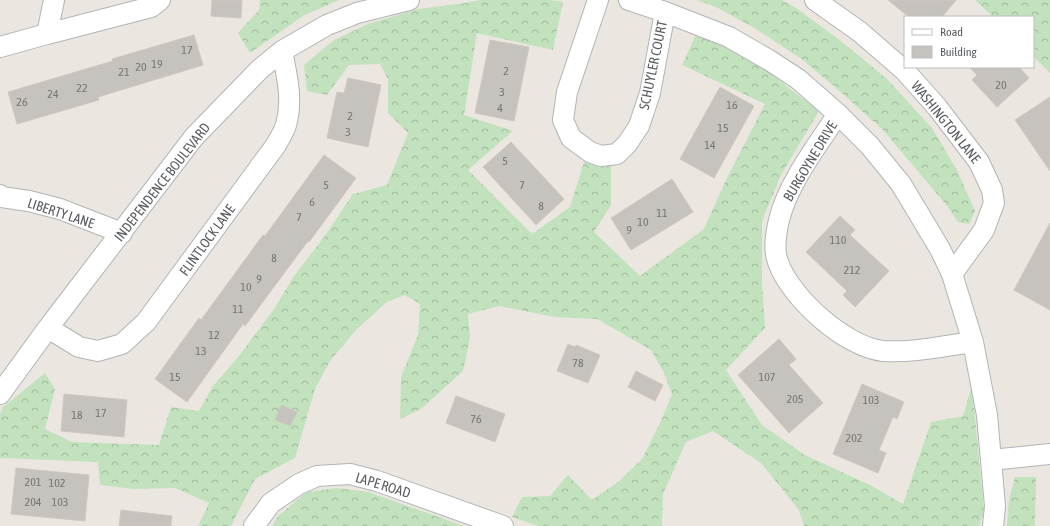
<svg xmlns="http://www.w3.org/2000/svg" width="1050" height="526" font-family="'Asap Condensed',sans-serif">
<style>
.forest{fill:url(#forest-crowns)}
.building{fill:#c6c2bd;stroke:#cfc8bf}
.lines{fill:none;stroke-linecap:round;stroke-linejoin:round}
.minor-casing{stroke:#b1b4b7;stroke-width:22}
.minor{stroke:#fff;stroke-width:20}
.labels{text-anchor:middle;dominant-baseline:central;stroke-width:3;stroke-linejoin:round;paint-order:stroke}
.number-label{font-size:12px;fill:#747678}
.street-label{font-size:14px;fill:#595d61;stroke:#fff}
</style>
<defs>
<pattern id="forest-crowns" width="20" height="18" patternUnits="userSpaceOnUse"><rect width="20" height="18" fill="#c2e2bd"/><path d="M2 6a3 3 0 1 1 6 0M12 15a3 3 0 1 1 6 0" fill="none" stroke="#a1ba9d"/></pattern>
</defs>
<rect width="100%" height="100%" fill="#ebe7e0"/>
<path class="forest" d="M260,0h79l-36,16 -53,37 -12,-20 21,-23z
M480,0h71l12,2 -10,48 -76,-17 -13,82 49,16 -45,39 64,64 38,-27 14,-45 27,2v41l-17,27 46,44 64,-47 22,-49 39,-76 -83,-39 15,-33 59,31 63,48 -38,64 -19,46v60l3,47 -39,42 36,55 43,30 65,30 33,19 28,-82 32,-6 9,-31 12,126 -5,15h-175l-5,-16 -38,-47 -48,-32 -27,11 -23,52 -1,32h-124l-26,-9 10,-20 28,-1 18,-21 24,25 26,-18 24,-23 19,-38 11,-27 -9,-23 -12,-21 -54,-31 -42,-2 -56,-11 -31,8 2,24 -7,33 -42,38 -21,10 1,-42 17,-42 2,-31 -15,-9 -18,7 -31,28 -26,31 -15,28 -20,69 -40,21 -24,47h-33l11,-23 -34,-15 -41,1 -34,-4 -2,-23 -98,-4v-44l3,-7 42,-34 10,16 -10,40 27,13 87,3 12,-38 28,4 14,-25 26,-30 35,-47 20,-33 30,-39 29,-43 34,-9 21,-52 -20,-20v-34l-8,-15 -31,1 -22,30 -20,-4 -3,-26 30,-25 34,-16 50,-15 47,-6z
M697,0h85l17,10 42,31 46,38 45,49 25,42 18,41 -6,13 -11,-2 -10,-15 -65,-77 -39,-35 -41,-35 -47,-31 -38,-21z
M975,0h75v73l-17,-17v-39h-40z
M1015,477h21l-1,49h-28l2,-26z
M337,488l31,4 96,34h-192l6,-10 29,-24z"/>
<path class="building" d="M212,0h30l-1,18 -30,-2z
M888,0h68l-14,17h-33z
M194,35l9,30 -105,32 1,3 -82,24 -9,-32 105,-31 -1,-2z
M490,40l39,7 -15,74 -39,-8z
M969,67h50l10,11 -32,29 -25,-27 5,-5z
M348,78l33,7 -13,62 -41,-9 10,-46 7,1z
M720,87l34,19 -40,72 -34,-19z
M1050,97v74l-35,-51z
M511,142l53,57 -28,26 -53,-58z
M324,155l32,23 -47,64 -1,-1 -63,85 -2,-2 -56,78 -32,-23 44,-61 2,2 62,-85 2,1z
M672,179l21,33 -62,38 -20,-32z
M840,216l15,14 -5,5 39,36 -34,36 -12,-12 4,-4 -41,-39z
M1050,223v87l-36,-20z
M779,339l17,20 -7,6 34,38 -34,30 -51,-58z
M568,344l7,3 1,-2 24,10 -12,28 -31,-12z
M636,371l27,14 -8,16 -27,-14z
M862,384l42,18 -7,17 -4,-2 -14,33 7,3 -8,20 -45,-19z
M64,394l63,6 -3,37 -63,-6z
M456,396l49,18 -10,28 -49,-19z
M281,405l16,7 -7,14 -15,-6z
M16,468l73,7 -4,46 -74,-7z
M121,510l51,6 -1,10h-52z"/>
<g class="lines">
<defs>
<path id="minor" d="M54,0l-7,34 104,-27 9,-7
M598,0l-31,92 -4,28 8,18 19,14 11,4 16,-2 10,-10 12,-18 11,-33 15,-81
M629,0l36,12 64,25 40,23 29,19 40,35 32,32 31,38 39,65 12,25 21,68 14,73 8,91 -2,20
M815,0l45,32 45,39 32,36 42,55 13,28 2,13 -10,27 -32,44
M0,47l47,-13
M838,114c-21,32 -50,69 -59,106 -3,13 -6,29 -1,42 12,35 67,85 105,89 30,2 60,-5 90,-9
M0,195l1,2 28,4 31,8 62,24
M48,328l31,19 19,4 24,-7 24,-22 130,-177c3,-6 8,-13 10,-20 7,-25 1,-49 -4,-74
M0,394l48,-66 146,-191 66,-68 22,-18 45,-26 30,-12 52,-13
M991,460l59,-6
M254,526l17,-23 28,-19 18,-8 33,-2 27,7 126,45"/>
</defs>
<use href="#minor" class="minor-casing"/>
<use href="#minor" class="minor"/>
</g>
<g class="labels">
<g class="number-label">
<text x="187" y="50">17</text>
<text x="157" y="64">19</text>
<text x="141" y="67">20</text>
<text x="506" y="71">2</text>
<text x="124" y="72">21</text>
<text x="1001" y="85">20</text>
<text x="82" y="88">22</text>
<text x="502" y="92">3</text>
<text x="53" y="94">24</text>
<text x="22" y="102">26</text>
<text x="732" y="105">16</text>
<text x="500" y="108">4</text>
<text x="350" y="116">2</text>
<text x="723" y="128">15</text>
<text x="348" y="132">3</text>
<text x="710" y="145">14</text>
<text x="505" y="161">5</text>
<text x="326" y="185">5</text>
<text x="522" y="185">7</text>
<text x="312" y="202">6</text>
<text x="541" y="206">8</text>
<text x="662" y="213">11</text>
<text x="299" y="217">7</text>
<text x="643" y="222">10</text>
<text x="629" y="230">9</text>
<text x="838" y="240">110</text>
<text x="274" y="258">8</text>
<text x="852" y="270">212</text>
<text x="259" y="279">9</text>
<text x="246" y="287">10</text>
<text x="238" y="309">11</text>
<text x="214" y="335">12</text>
<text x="201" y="351">13</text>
<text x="578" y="363">78</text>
<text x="175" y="377">15</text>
<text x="767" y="377">107</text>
<text x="795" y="399">205</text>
<text x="871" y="400">103</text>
<text x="101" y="413">17</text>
<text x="77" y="415">18</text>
<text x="476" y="419">76</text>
<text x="854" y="438">202</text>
<text x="33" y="482">201</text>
<text x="57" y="483">102</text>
<text x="33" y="502">204</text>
<text x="60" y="502">103</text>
</g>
<g class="street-label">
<text transform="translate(653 65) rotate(-78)">SCHUYLER COURT</text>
<text transform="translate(946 122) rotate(51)">WASHINGTON LANE</text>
<text transform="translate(810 161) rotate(-59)">BURGOYNE DRIVE</text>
<text transform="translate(162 182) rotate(-52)">INDEPENDENCE BOULEVARD</text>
<text transform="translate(61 213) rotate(18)">LIBERTY LANE</text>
<text transform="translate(207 240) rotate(-54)">FLINTLOCK LANE</text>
<text transform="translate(383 485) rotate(17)">LAPE ROAD</text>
</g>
</g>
<rect x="904" y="16" width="130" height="52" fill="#ffffff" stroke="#bdbec0"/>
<rect x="912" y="29" width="20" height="6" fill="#ffffff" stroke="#bdbec0"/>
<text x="940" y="36" font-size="12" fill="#595d61">Road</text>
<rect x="912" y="46" width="20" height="12" fill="#c6c2bd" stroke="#bdbec0"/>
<text x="940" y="56" font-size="12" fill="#595d61">Building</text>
</svg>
